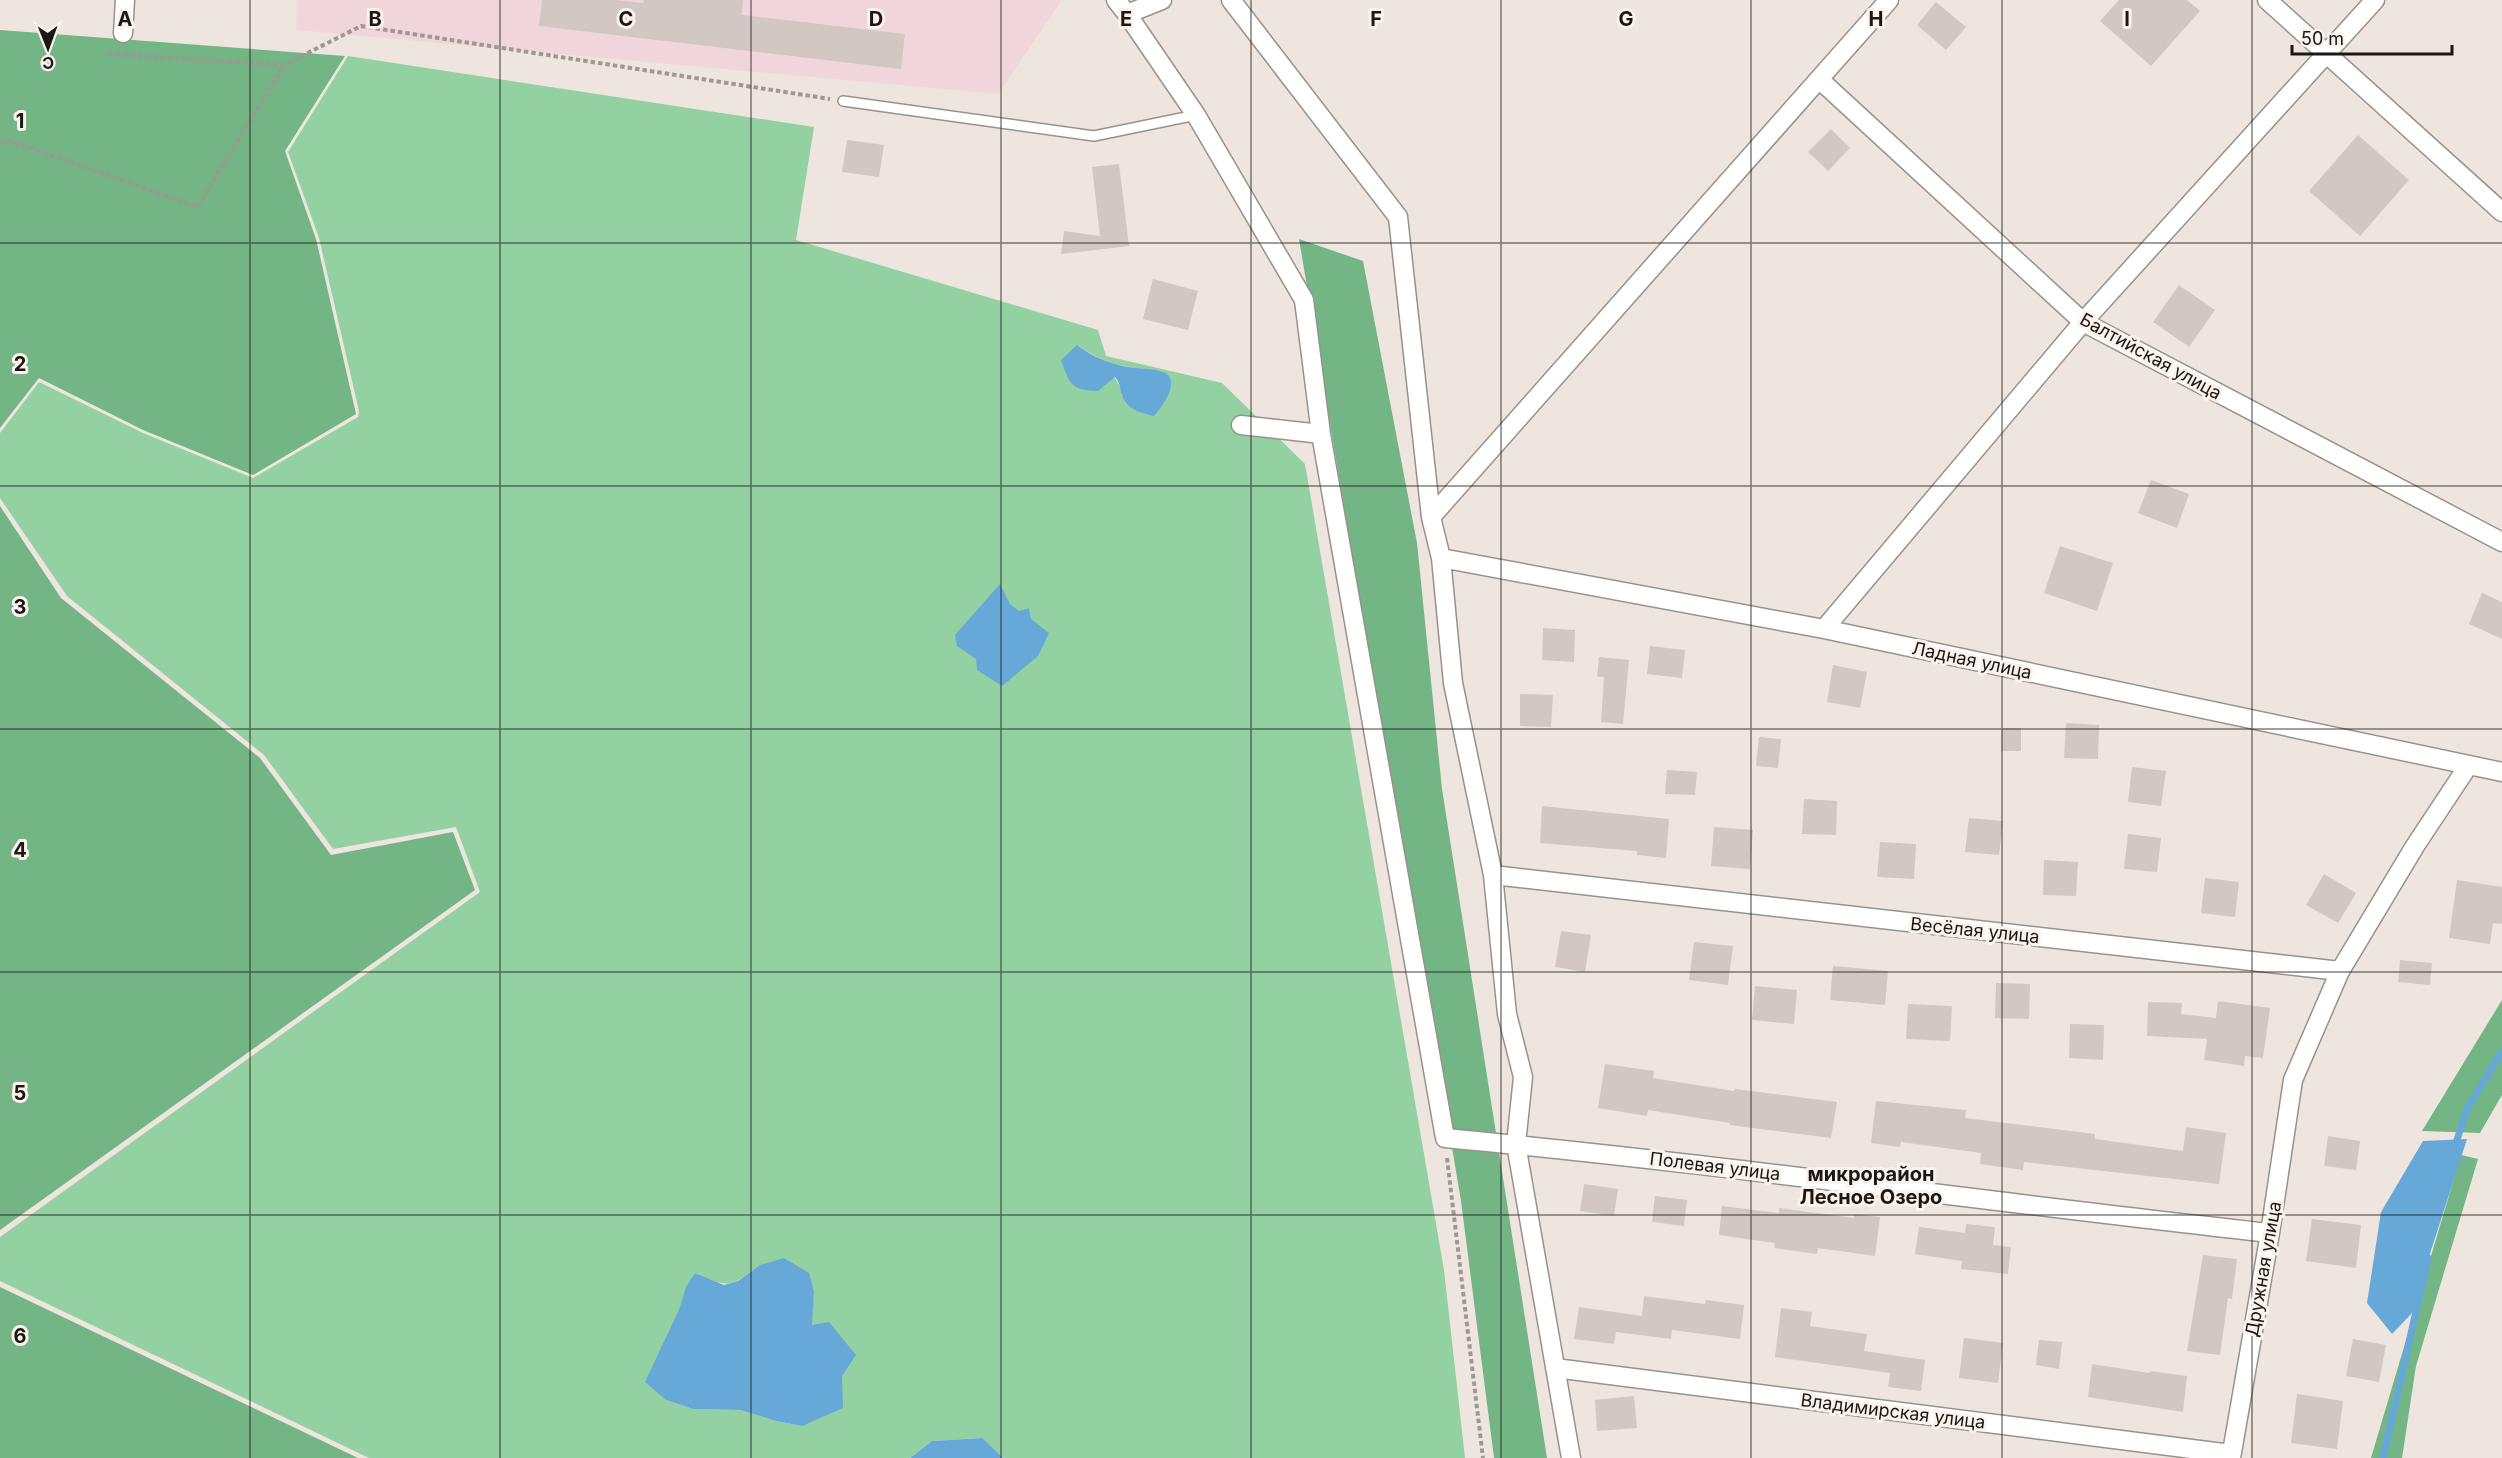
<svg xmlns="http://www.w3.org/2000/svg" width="2502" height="1458" font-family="Inter,sans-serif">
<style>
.industrial{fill:#f0d6db}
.green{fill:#93d0a2;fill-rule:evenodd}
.forest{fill:#73b585}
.water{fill:#66a9d9}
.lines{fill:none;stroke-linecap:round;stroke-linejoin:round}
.stream{stroke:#66a9d9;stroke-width:7}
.building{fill:#d2c7c3}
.lane-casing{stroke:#99928a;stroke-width:12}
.street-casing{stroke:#99928a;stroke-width:21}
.path{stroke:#9e9892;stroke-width:4;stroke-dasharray:4.5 3;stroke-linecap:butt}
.lane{stroke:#fff;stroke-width:9}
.street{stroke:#fff;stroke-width:18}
.grid{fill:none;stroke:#1a1715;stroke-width:1.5;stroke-opacity:0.55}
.labels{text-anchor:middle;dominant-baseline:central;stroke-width:6;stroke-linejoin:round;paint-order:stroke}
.street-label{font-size:18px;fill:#1a1715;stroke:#fbf3eb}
.neighbourhood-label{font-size:20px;font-weight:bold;fill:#1a1715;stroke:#fbf3eb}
.grid-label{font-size:20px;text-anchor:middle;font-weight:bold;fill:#1a1715;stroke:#fbf3eb;stroke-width:6;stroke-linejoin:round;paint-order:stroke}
</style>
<rect width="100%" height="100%" fill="#eee6de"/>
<path class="industrial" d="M297,0h765l-64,94 -702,-64z"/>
<path class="green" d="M348,56l466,71 -18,113 302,90 8,26 116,27 83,81 139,806 21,188h-462l-22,-20 -49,3 -22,17h-541l-369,-177v-44l480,-345 -24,-65 -123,22 -69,-94 -197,-159 -67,-98v-65l39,-51 104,51 110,45 105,-61 1,-6 -40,-173 -31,-86zM1077,345c30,21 49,22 85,26l-40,25c-2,-24 -30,-36 -45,-51zM760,1265l54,27 -12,134 -26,-5 -36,-11 -47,-1 -27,-9c6,-42 5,-91 29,-127 35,15 34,15 65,-8z"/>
<path class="forest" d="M0,30l345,26 -60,95 31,88 40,175 -103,61 -110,-45 -104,-52 -39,50z
M1299,239l64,22 54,282 25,246 105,669h-53l-33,-257z
M0,506l61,92 199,160 71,97 122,-23 22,58 -475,340z
M2502,1000v95l-22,38 -58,-2z
M2461,1155l17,4 -62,207 -14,92h-31z
M0,1287l358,171h-358z"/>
<path class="water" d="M1077,345c16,12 31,18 51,22 10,2 22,1 32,4 24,6 3,35 -6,45 -13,-3 -27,-6 -32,-21 -3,-8 -1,-11 -7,-18l-17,14c-27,-1 -28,-6 -37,-31z
M1000,584l10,20 9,7 10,-3 2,11 18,14 -11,23 -36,30 -25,-16 -1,-11 -19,-13 -2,-11z
M2467,1139l-41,127 -12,45 -22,23 -25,-31 14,-91 42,-71z
M784,1258l25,15 5,19 -2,33 17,-3 27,33 -14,21 1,32 -41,18 -26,-5 -36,-11 -47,-1 -27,-9 -21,-18 33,-70 8,-25 9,-14 29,12 14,-4 22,-16z
M982,1438l21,20h-93l22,-17z"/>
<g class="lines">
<path class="stream" d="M2455,1146l12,-37 35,-58
M2383,1458l45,-200"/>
</g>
<path class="building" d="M542,0h73l28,3 1,-3h99l-1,15 163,19 -4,35 -362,-43z
M2119,0h68l13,11 -49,55 -51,-45z
M1936,2l30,25 -20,23 -29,-25z
M1831,129l19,19 -22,23 -20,-19z
M2358,135l51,45 -49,56 -51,-45z
M847,140l37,5 -5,32 -37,-5z
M1119,164l10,82 -68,8 3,-23 36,5 -8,-69z
M1153,279l45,12 -10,39 -45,-11z
M2179,285l36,25 -26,37 -36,-25z
M2151,480l38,14 -12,34 -39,-15z
M2060,546l53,17 -16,48 -53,-18z
M2482,593l20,9v37l-33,-15z
M1543,628l32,2 -1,32 -32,-2z
M1650,646l35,4 -3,28 -35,-4z
M1599,657l30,3 -6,64 -22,-2 3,-45h-7z
M1833,665l34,7 -7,36 -33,-6z
M1520,694l33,1 -2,32 -31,-1z
M2066,723l33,2 -1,34 -34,-1z
M2002,728h19v23h-20z
M1759,737l22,2 -3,29 -22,-2z
M2132,767l34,4 -5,35 -33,-4z
M1667,770l30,2 -2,23 -30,-1z
M1804,799l33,2 -1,34 -34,-1z
M1542,806l127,13 -3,39 -29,-3v-4l-97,-8z
M1969,818l34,3 -4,34 -34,-3z
M1714,827l39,3 -3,39 -39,-3z
M2128,834l33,4 -4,34 -33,-3z
M1880,842l36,2 -2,35 -37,-2z
M2044,860l34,2 -2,34 -33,-1z
M2324,874l32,19 -18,30 -32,-18z
M2205,878l34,4 -4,35 -34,-4z
M2457,880l45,7v37l-9,-1 -3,21 -41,-6z
M1561,931l30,4 -6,37 -30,-5z
M1694,942l39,4 -5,39 -39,-5z
M2400,960l32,3 -2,22 -32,-3z
M1833,966l55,5 -3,34 -55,-5z
M1996,983l34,1 -1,35 -34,-1z
M1755,986l42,4 -3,34 -42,-4z
M2218,1001l52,7 -7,50 -18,-2 -1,10 -40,-6 3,-21 -60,-3 1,-34 34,1 -1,11 35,4z
M1908,1004l44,2 -2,35 -44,-2z
M2070,1024l34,1 -1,35 -34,-2z
M1605,1064l49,7 -1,7 81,13 1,-2 102,13 -6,36 -101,-13v-2l-82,-13 -1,6 -49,-8z
M1876,1101l90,9 -1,8 130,16v5l88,12 3,-24 40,6 -7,51 -195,-22 -1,8 -43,-6 1,-11 -80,-11 -1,5 -29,-4z
M2328,1136l32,5 -4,29 -32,-4z
M1584,1184l34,5 -4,27 -34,-5z
M1655,1196l32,4 -3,26 -32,-4z
M1722,1206l57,7v-5l75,10v-4l26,3 -5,39 -57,-8 -1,6 -43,-6 1,-5 -56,-8z
M2312,1219l49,6 -5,43 -50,-7z
M1966,1224l29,3 -2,18 18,2 -3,27 -47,-5 1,-8 -47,-7 4,-27 46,6z
M2203,1255l34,4 -5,40 -4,-1 -8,57 -33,-4z
M1644,1296l61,8 1,-4 38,5 -4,34 -68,-9 -1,9 -55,-7 -2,12 -40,-5 5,-32 63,9z
M1781,1308l31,4 -2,14 57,8 -3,17 61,9 -4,31 -33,-4 2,-14 -115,-16z
M1964,1338l39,5 -5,40 -39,-5z
M2353,1339l33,6 -7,37 -33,-6z
M2039,1340l23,2 -3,27 -23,-4z
M2092,1364l57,9 1,-2 37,5 -4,36 -95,-15z
M2297,1394l46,7 -6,48 -46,-6z
M1634,1396l3,32 -40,3 -2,-31z"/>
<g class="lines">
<defs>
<path id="lane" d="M843,101l251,35 102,-21"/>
<path id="street" d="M1116,0l11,14 35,-14
M1231,0l167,217 33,300 10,41 12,125 40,192 14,139 16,63 -7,67 55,314
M2267,0l235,212
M1127,14l69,101 108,185 17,134 124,704c276,26 550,65 825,95
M123,33l2,-33
M1820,80l263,242 419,220
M1241,425l80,9
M1431,517l458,-517
M1441,558l383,71 678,143
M1824,629l259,-307 292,-322
M1493,875l847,96 -47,109 -23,153 -39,225
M2340,971l75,-125 53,-80
M1555,1368l676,86"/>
</defs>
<use href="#lane" class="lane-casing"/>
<use href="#street" class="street-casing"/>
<path class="path" d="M108,54l176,11 77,-39 469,73
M0,143l10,-2 188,66 86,-142
M1447,1158l36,300"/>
<use href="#lane" class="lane"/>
<use href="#street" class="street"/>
</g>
<path class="grid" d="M250,0v1458M500,0v1458M751,0v1458M1001,0v1458M1251,0v1458M1501,0v1458M1751,0v1458M2002,0v1458M2252,0v1458M0,243h2502M0,486h2502M0,729h2502M0,972h2502M0,1215h2502"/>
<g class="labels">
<g class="street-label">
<text transform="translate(2151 356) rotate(29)">Балтийская улица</text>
<text transform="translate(1972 660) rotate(12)">Ладная улица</text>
<text transform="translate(1975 930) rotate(6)">Весёлая улица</text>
<text transform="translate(1715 1166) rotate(7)">Полевая улица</text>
<text transform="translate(2263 1269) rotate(-80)">Дружная улица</text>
<text transform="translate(1893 1411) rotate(7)">Владимирская улица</text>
</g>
<g class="neighbourhood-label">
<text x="1871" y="1174">микрорайон<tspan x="1871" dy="23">Лесное Озеро</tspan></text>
</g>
</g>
<g class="grid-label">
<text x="125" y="26">A</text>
<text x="375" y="26">B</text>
<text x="626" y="26">C</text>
<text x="876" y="26">D</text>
<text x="1126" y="26">E</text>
<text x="1376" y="26">F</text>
<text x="1626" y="26">G</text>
<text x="1876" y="26">H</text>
<text x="2127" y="26">I</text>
<text x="20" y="128">1</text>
<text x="20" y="371">2</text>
<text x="20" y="614">3</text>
<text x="20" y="857">4</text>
<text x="20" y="1100">5</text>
<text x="20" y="1343">6</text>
</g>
<g transform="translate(48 48) rotate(179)" stroke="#fbf3eb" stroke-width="4.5" paint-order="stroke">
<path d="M0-4.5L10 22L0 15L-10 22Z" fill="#1a1715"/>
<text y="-9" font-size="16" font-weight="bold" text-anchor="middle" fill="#1a1715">С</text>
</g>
<path d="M2292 45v9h160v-9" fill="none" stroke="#1a1715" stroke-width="3"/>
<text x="2301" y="45" font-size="18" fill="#1a1715" stroke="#fbf3eb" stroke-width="4.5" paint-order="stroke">50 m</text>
</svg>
